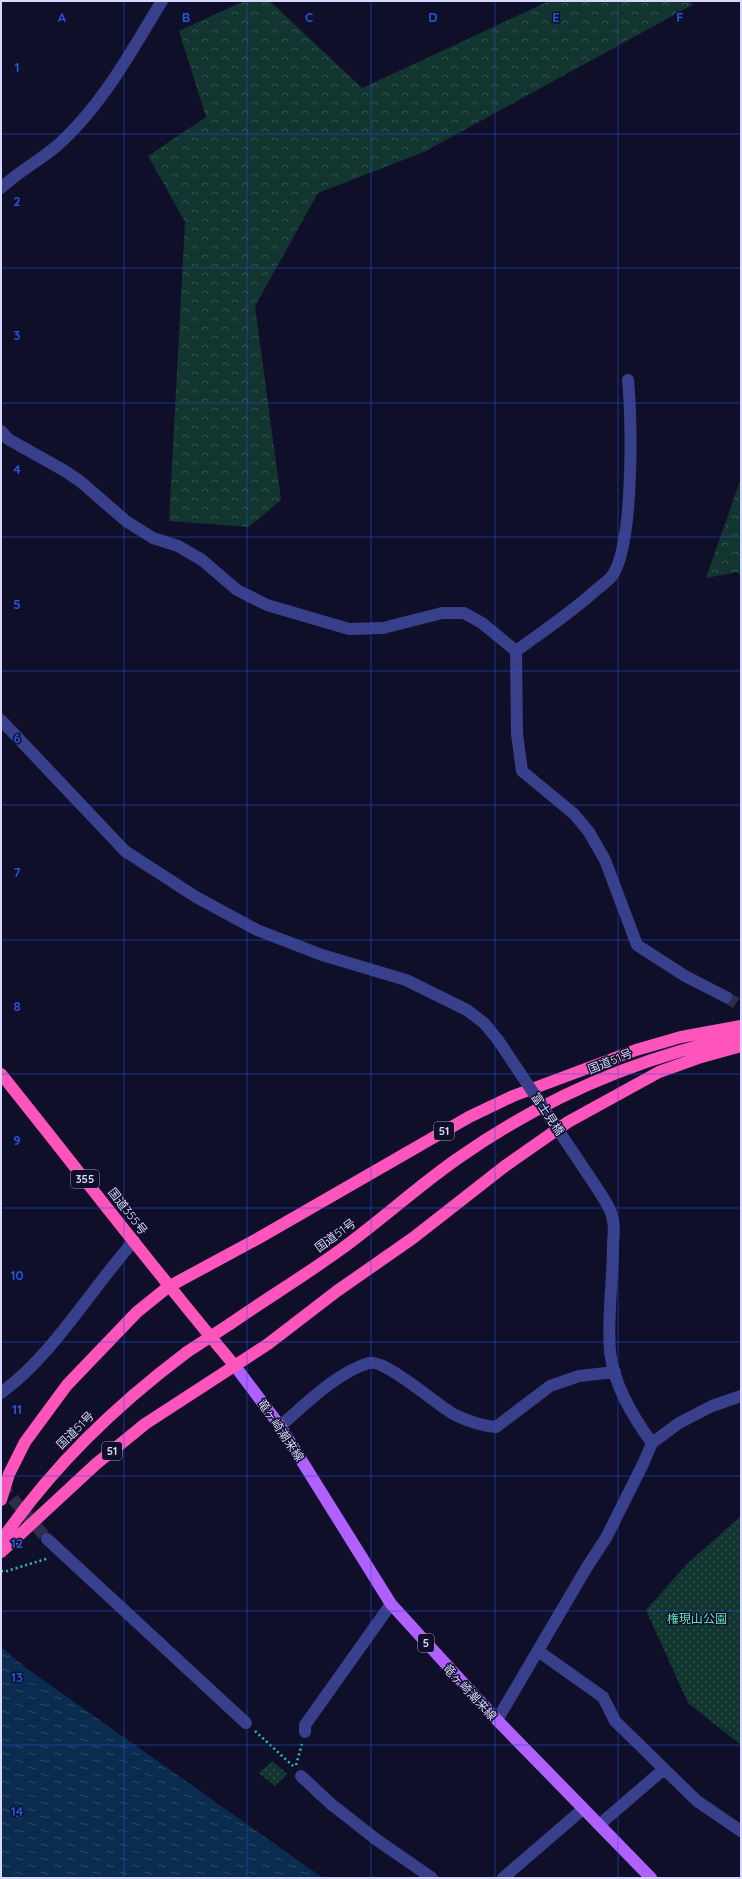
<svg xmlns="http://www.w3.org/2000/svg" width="742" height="1879" font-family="Quicksand,'Noto Sans JP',sans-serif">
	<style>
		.forest { fill: url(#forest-crowns) }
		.park { fill: url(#park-dots) }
		.water { fill: url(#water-ripples) }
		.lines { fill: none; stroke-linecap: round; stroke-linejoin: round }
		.minor-tunnel { stroke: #2e2d4a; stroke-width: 12; stroke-dasharray: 12 6; stroke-linecap: butt }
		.path { stroke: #2ac2a5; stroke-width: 2.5; stroke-dasharray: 2 3; stroke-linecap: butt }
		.minor { stroke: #38408b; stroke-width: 12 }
		.major { stroke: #af60ff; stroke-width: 12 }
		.highway { stroke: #ff54bc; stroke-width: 12 }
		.minor-bridge { stroke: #38408b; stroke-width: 12 }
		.highway-bridge { stroke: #ff54bc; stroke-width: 12 }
		.grid { fill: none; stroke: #2655da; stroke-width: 1; stroke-opacity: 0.55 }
		.labels { text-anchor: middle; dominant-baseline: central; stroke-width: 3; stroke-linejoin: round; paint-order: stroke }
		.shield { fill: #100f2a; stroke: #9d9cbf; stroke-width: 1 }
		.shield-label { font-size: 11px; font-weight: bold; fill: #d9d9ff }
		.street-label { font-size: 12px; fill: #d9d9ff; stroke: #100f2a }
		.park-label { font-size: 12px; fill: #5ee6b2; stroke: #100f2a }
		.grid-label { font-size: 13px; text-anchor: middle; font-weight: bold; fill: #2655da; stroke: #100f2a; stroke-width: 3; stroke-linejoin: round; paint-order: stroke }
	</style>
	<defs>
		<pattern id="forest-crowns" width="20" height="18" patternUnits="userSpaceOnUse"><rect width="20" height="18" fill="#12352f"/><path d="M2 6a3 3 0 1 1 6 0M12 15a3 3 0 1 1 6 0" fill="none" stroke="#34524e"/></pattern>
		<pattern id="park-dots" width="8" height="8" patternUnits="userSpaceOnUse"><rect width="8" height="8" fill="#12352f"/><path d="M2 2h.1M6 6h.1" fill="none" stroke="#34524e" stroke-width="1.8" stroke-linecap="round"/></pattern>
		<pattern id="water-ripples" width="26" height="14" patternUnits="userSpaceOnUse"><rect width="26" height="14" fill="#0a2c4f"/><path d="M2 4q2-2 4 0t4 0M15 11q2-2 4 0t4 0" fill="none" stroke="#2d4a69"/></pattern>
	</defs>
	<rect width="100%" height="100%" fill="#100f2a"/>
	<!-- forest -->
	<path class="forest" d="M244,1H270L362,88L549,1H687L694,4L424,152L318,193L255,306L281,500L249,527L169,521L185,222L148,156L206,117L179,31Z
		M741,478V575L737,572L706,578Z"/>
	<!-- park -->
	<path class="park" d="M741,1516V1745L688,1703L646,1610L688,1563Z
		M272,1761L287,1774L275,1786L259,1773Z"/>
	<!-- water -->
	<path class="water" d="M1,1647L26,1668L323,1878H1Z"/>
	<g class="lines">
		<!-- minor-tunnel -->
		<path class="minor-tunnel" d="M726,997L741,1006
			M1,1485L47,1539"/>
		<!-- path -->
		<path class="path" d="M1,1571H7L49,1558
			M255,1731L293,1766
			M296,1765L302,1744"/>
		<!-- minor -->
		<path class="minor" d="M1,188C19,171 41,160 59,144C104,103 131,51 162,1
			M1,431L8,439L65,471L81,482L126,521L153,538L178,546L202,560L237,590L267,605L349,629L383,628L442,613H464L482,623L516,651L517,734L522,771L574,814L589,832L605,860L637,945L685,976L726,997
			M516,651C543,631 571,613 596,590C601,586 608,581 612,576C634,546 632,419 628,380
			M1,720L125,851L196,897L257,930L322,955L406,980L467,1010L484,1023L498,1040
			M597,1188C603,1198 612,1209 613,1221C615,1229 613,1238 613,1245C613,1281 607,1317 610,1352C614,1386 633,1417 652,1443
			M1,1393C55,1353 90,1290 134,1241
			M280,1426C305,1405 337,1372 369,1363C386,1359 438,1406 455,1415C468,1421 481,1426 496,1427L550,1386L579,1376L615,1372
			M47,1539L246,1723
			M538,1651L603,1697L615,1721L697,1801L741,1831
			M497,1720L587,1567L606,1538L643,1464L652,1443L679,1423L712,1406L741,1396
			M305,1732V1725L391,1604
			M301,1776L331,1804L377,1840L432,1878
			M599,1825L664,1769
			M503,1878L583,1809"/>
		<!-- major -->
		<path class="major" d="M235,1366L280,1426L391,1604L497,1720L651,1878"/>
		<!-- highway -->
		<path class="highway" d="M1,1074C79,1171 154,1270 235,1366
			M230,1324C266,1299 304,1276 340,1250C380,1221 417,1187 457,1159C542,1099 639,1057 741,1036
			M1,1500L9,1474L25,1442L67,1385L137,1312L168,1287L257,1239L469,1117L513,1096L636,1050L681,1037L741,1026
			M1,1541C53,1466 114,1407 187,1352
			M1,1552L96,1464L145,1424L268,1344L337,1291L413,1238L505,1166L568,1122L659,1072L698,1058L741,1046"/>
		<!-- minor-bridge -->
		<path class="minor-bridge" d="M498,1040L597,1188"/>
		<!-- highway-bridge -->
		<path class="highway-bridge" d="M187,1352L230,1324"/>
	</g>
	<!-- grid -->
	<path class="grid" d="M124,1V1878M247,1V1878M371,1V1878M495,1V1878M618,1V1878M1,134H741M1,268H741M1,403H741M1,537H741M1,671H741M1,805H741M1,940H741M1,1074H741M1,1208H741M1,1342H741M1,1476H741M1,1611H741M1,1745H741"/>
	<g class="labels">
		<!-- shield labels -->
		<g class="shield">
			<rect x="434" y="1122" width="20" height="18" rx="3"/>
			<rect x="71" y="1170" width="28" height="18" rx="3"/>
			<rect x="102" y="1442" width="20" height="18" rx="3"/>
			<rect x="418" y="1634" width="16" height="18" rx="3"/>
		</g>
		<g class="shield-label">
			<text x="444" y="1131">51</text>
			<text x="85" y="1179">355</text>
			<text x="112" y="1451">51</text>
			<text x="426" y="1643">5</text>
		</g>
		<!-- street labels -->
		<g class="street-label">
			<text transform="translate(610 1061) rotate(-22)">国道51号</text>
			<text transform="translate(548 1114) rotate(56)">富士見橋</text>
			<text transform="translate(128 1211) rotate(52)">国道355号</text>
			<text transform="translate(335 1235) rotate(-36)">国道51号</text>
			<text transform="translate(75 1430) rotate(-45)">国道51号</text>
			<text transform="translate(281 1430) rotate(56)">竜ヶ崎潮来線</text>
			<text transform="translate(470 1692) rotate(47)">竜ヶ崎潮来線</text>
		</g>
		<!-- park labels -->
		<g class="park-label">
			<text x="697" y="1618">権現山公園</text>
		</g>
	</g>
	<g class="grid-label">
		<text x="62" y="22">A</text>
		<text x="186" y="22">B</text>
		<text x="309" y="22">C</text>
		<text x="433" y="22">D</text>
		<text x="556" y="22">E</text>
		<text x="680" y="22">F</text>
		<text x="17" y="72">1</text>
		<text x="17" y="206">2</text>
		<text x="17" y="340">3</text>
		<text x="17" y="474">4</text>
		<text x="17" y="609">5</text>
		<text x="17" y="743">6</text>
		<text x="17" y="877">7</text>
		<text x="17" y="1011">8</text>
		<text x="17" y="1145">9</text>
		<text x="17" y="1280">10</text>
		<text x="17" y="1414">11</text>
		<text x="17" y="1548">12</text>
		<text x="17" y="1682">13</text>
		<text x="17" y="1816">14</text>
	</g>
	<!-- border -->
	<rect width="742" height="1879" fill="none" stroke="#d9d9ff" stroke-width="4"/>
</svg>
